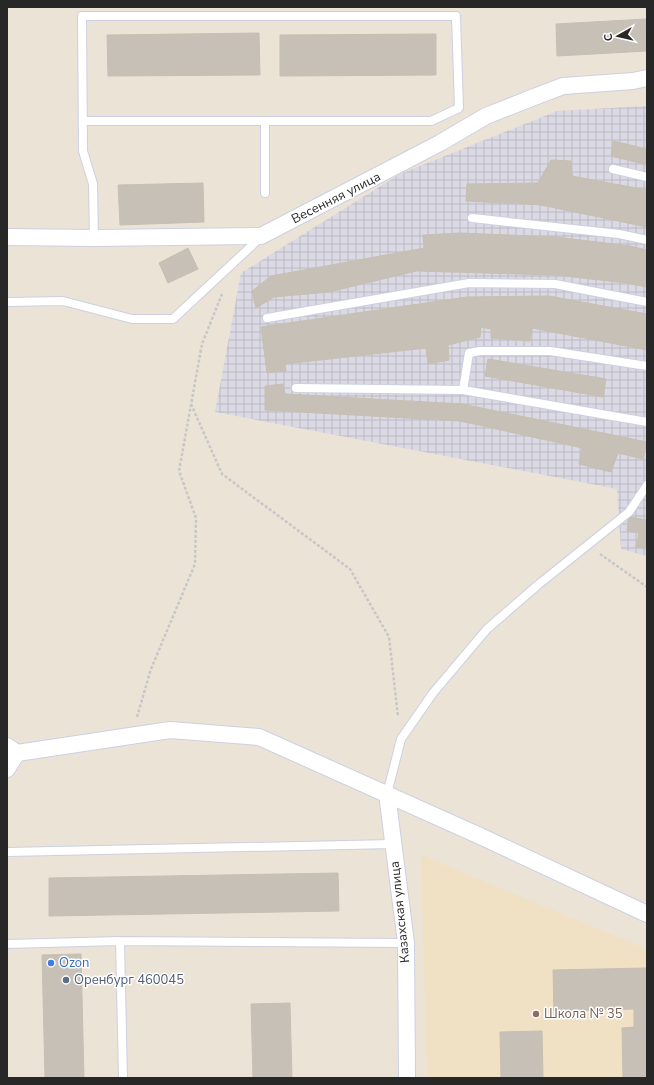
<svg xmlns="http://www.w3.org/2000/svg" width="654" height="1085" font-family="'Nunito Sans',sans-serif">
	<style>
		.industrial { fill: url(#industrial-grid) }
		.education { fill: #f0e1c4 }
		.building { fill: #c6c0b7; stroke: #c7bfb1 }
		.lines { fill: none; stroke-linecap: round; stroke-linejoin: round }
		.lane-casing { stroke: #ccd0e2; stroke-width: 10 }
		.street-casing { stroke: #ccd0e2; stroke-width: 18 }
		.path { stroke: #c7c7c7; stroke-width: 2.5; stroke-dasharray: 3 2; stroke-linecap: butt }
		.lane { stroke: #fff; stroke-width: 8 }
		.street { stroke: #fff; stroke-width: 16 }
		.shop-dot { fill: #3f7fe0; stroke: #fff; stroke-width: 1.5 }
		.service-dot { fill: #5c6f8a; stroke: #fff; stroke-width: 1.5 }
		.education-dot { fill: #8d6e63; stroke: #fff; stroke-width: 1.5 }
		.labels { text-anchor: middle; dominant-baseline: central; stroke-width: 3; stroke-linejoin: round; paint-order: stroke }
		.street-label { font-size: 13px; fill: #272727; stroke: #fff }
		.shop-label { font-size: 13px; fill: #366cbe; stroke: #fff; text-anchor: start }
		.service-label { font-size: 13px; fill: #4e5e75; stroke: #fff; text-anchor: start }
		.education-label { font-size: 13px; fill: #785e54; stroke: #fff; text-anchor: start }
	</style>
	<defs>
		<pattern id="industrial-grid" width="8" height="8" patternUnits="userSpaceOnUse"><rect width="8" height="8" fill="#dbd9e3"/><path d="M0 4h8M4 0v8" fill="none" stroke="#bcbac3"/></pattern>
	</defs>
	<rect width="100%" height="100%" fill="#ece3d7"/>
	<!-- industrial -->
	<path class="industrial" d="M647,106V556L621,549L617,489L215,412L241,273L400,174L557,111Z"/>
	<!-- education -->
	<path class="education" d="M421,855L647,949V1078H427Z"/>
	<!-- building -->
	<path class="building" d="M646,19L647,51L557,56L556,24Z
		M259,33L260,75L108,76L107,35Z
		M436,34V75L280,76V35Z
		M613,141L647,149V165L611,156Z
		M551,160L571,161L572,176L647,190V227L541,205L466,201L467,184L538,183Z
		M203,183L204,222L120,225L118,185Z
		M460,233L556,237L630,246L647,250V287L626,283L556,275L416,271L329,292L274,297L256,308L252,291L271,276L424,248L423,235Z
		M188,248L198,269L168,283L159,263Z
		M549,296L647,314V350L532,328L530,341L491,338V329L481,327L480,337L448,345L449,360L428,364L426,348L285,364L286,371L267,373L261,327L467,297Z
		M488,359L606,379L603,397L485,376Z
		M283,384L285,394L462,404L647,442L643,459L618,453L611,472L579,464L582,448L460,421L265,410V386Z
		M629,517L647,520V549L636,547L639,533L627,531Z
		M338,873L339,911L49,916V878Z
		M81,954L84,1078H45L42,955Z
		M647,968V1078H623L622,1028L634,1027V1009L554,1011L553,970Z
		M290,1003L292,1078H253L251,1004Z
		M542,1031L543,1078H501L500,1032Z"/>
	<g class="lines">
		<defs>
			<path id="lane" d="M83,121H431L459,108L456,16H82L83,151L93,184L94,238
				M265,121V193
				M613,169L647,177
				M472,218L619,234L647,240
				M7,302L63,301L132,319H173L261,237
				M267,318L469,283L555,284L647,302
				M296,388L463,390L647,422
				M463,390L469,353L480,351H550L647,366
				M387,794L401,739L433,693L487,629L539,584L629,512L647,485
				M7,852L393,844
				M120,941L123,1078
				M7,944L120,941L406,943"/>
			<path id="street" d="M7,237L94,238L261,236L440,143L486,116L529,99L563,86L633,81L647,78
				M7,746L17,753L170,730L259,737L480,836L647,914
				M7,769L17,753
				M387,794L406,943L407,1078"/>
		</defs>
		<!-- lane casing -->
		<use href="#lane" class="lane-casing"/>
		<!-- street casing -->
		<use href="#street" class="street-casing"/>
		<!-- path -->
		<path class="path" d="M191,404L222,474L350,569L389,637L398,717
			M600,554L647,587
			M137,717L151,669L195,564L196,518L179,471L202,344L222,294"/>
		<!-- lane -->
		<use href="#lane" class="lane"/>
		<!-- street -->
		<use href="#street" class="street"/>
	</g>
	<!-- markers -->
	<circle class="shop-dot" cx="51" cy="963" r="4"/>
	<circle class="service-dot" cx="66" cy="980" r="4"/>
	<circle class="education-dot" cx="536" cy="1014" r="4"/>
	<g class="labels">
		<!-- street labels -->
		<g class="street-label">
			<text transform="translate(336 198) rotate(-27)">Весенняя улица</text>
			<text transform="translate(400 912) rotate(-96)">Казахская улица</text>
		</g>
		<!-- shop labels -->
		<g class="shop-label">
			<text x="59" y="963">Ozon</text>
		</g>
		<!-- service labels -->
		<g class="service-label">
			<text x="74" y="980">Оренбург 460045</text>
		</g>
		<!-- education labels -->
		<g class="education-label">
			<text x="544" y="1014">Школа № 35</text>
		</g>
	</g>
	<!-- border -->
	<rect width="654" height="1085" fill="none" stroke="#272727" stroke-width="16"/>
	<!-- north arrow -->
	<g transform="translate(618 36) rotate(262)" stroke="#ffffff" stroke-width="3" paint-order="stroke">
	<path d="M0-3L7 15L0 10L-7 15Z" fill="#272727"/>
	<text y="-6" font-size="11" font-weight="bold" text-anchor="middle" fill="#272727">С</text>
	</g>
</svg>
